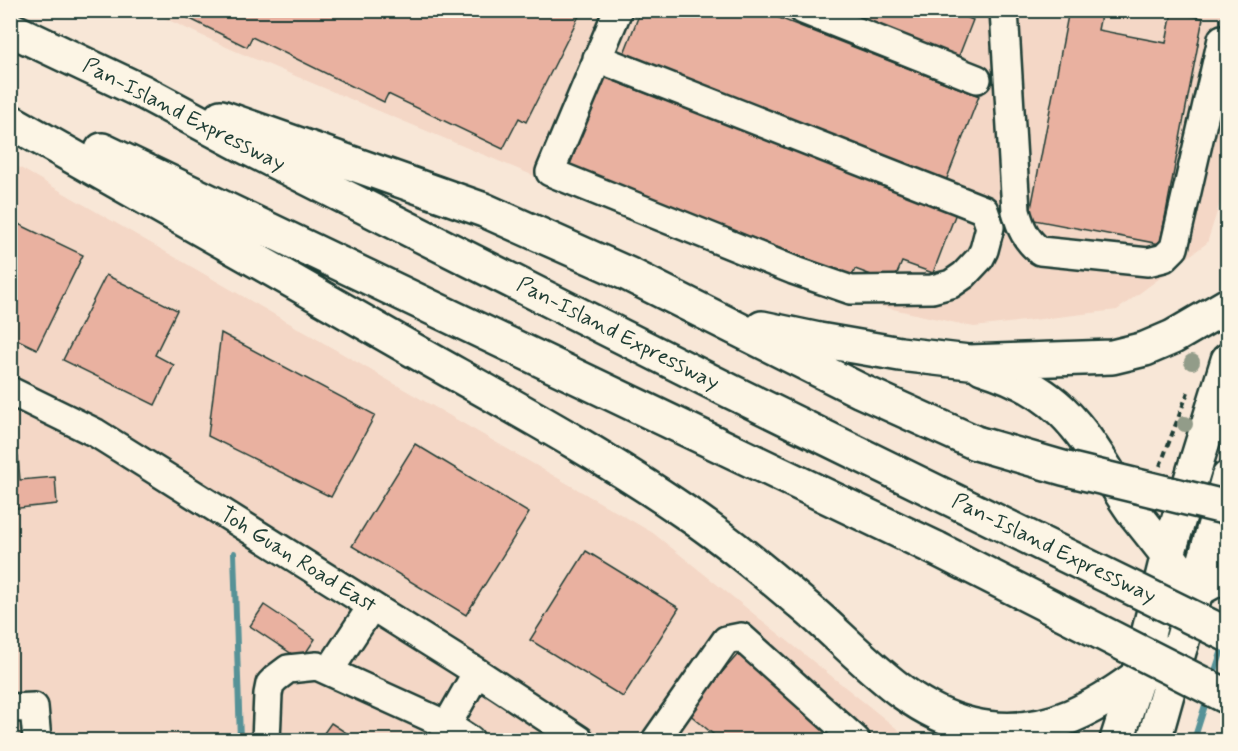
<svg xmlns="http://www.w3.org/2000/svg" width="1238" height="751" font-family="Mynerve,sans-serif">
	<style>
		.built { fill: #f4d7c6 }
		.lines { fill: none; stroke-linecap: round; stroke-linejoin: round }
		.stream { stroke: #569297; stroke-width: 6 }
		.building { fill: #e9b1a0; stroke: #1f3d34; stroke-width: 1.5 }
		.minor-casing { stroke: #1f3d34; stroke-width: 32 }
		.major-casing { stroke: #1f3d34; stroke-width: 38 }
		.highway-casing { stroke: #1f3d34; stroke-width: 38 }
		.path { stroke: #1f3d34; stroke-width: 4; stroke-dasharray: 6 4.5; stroke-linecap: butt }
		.minor { stroke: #fcf5e5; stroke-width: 27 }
		.major { stroke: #fcf5e5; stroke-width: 33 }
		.highway { stroke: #fcf5e5; stroke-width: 33 }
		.highway-bridge-casing { stroke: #1f3d34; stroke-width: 38; stroke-linecap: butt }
		.highway-bridge { stroke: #fcf5e5; stroke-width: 33 }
		.tree { fill: #929c89 }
		.labels { text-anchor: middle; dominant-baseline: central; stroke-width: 5; stroke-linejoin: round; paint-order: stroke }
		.street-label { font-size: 22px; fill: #1f3d34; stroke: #fcf5e5 }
	</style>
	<rect width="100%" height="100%" fill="#f8e7d7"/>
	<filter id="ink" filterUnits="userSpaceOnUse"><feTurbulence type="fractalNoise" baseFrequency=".0167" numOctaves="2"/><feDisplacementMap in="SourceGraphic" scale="12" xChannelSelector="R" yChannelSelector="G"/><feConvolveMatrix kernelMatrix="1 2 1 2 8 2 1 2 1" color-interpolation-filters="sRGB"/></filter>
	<g filter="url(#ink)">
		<!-- built -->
		<path class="built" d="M149,11H1227V181L1207,243L1117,310L974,327L807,290L233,50Z
			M10,162L653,533L911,740H11Z"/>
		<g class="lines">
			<!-- stream -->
			<path class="stream" d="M234,553L240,740
				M1213,677L1224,644
				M1194,740L1207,699"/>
		</g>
		<!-- building -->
		<path class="building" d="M172,10H369L380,16L383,10H582L526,122L519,118L503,149L388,94L384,102L252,37L247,47Z
			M641,10H759L979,96L944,186L621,61Z
			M813,10H949L973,20L955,66Z
			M1069,10H1102L1098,30L1166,43L1172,12L1203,18L1160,244L1029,219Z
			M604,77L956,213L933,273L902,262L893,283L855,269L852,276L569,167Z
			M10,220L83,255L37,349L10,336Z
			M106,275L177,310L155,355L174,365L155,405L63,360Z
			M221,333L375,415L331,497L208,436Z
			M415,444L529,513L466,615L352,546Z
			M18,456L20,480L55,477L57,504L10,509V457Z
			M586,551L679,608L623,697L530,640Z
			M264,605L315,639L301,660L250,626Z
			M739,653L838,740H720L687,712Z
			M331,723L357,740L361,733L373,740H319Z"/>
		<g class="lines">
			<defs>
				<path id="minor" d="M803,10L977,79
					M1004,10L1016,211C1021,229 1026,240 1040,251L1148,262L1164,258L1174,248L1222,39
					M597,58L984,210L990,227L984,250L980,258L964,275L951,284L932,289L851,290L793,270L550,172L618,10
					M10,391L96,433L477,672L580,740
					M329,671L372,606
					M10,708L34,707L37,740
					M447,725L477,672
					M266,740L268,694L270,684L276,678L288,669L317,666L447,725L470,740
					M656,740L726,640L741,637L856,740"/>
				<path id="major" d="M1186,599L1195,591L1228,573
					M1117,740L1138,675L1168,554L1228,360
					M1154,740L1228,478"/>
				<path id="highway" d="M10,29L145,93L244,146L730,391L961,504
					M221,117L484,210L630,275L861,391L976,443
					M10,121C145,197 279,273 413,350C505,402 598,452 685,512C731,543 773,579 815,615C862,656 908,711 971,725C1058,746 1116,691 1181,645
					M102,150L937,549
					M762,328L819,340L900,354L969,362L1112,357L1145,349L1173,337L1228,305
					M982,367C1011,376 1039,389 1062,411C1092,440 1111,481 1136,515C1156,540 1176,565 1195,591"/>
			</defs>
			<!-- minor casing -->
			<use href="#minor" class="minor-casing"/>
			<!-- major casing -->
			<use href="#major" class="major-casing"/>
			<!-- highway casing -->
			<use href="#highway" class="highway-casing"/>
			<!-- path -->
			<path class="path" d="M1160,466L1188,392
				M601,734L611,740"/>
			<!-- minor -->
			<use href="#minor" class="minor"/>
			<!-- major -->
			<use href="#major" class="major"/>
			<!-- highway -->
			<use href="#highway" class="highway"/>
			<defs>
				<path id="highway-bridge" d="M976,443L1063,468L1228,508
					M961,504L1228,635
					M937,549L1228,697"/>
			</defs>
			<!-- highway-bridge casing -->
			<use href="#highway-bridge" class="highway-bridge-casing"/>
			<!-- highway-bridge -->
			<use href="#highway-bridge" class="highway-bridge"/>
		</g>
		<!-- trees -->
		<g class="tree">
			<circle cx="1192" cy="362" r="8"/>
			<circle cx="1185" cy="424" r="8"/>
		</g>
	</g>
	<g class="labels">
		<!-- street labels -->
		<g class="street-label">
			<text transform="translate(184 115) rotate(27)">Pan-Island Expressway</text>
			<text transform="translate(618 334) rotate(27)">Pan-Island Expressway</text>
			<text transform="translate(1054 549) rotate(26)">Pan-Island Expressway</text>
			<text transform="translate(298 560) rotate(32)">Toh Guan Road East</text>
		</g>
	</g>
	<!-- margin -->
	<rect width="1238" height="751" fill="none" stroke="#fcf5e5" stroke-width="36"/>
	<rect x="18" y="18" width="1202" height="715" fill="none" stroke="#1f3d34" stroke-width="2" filter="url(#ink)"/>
</svg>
